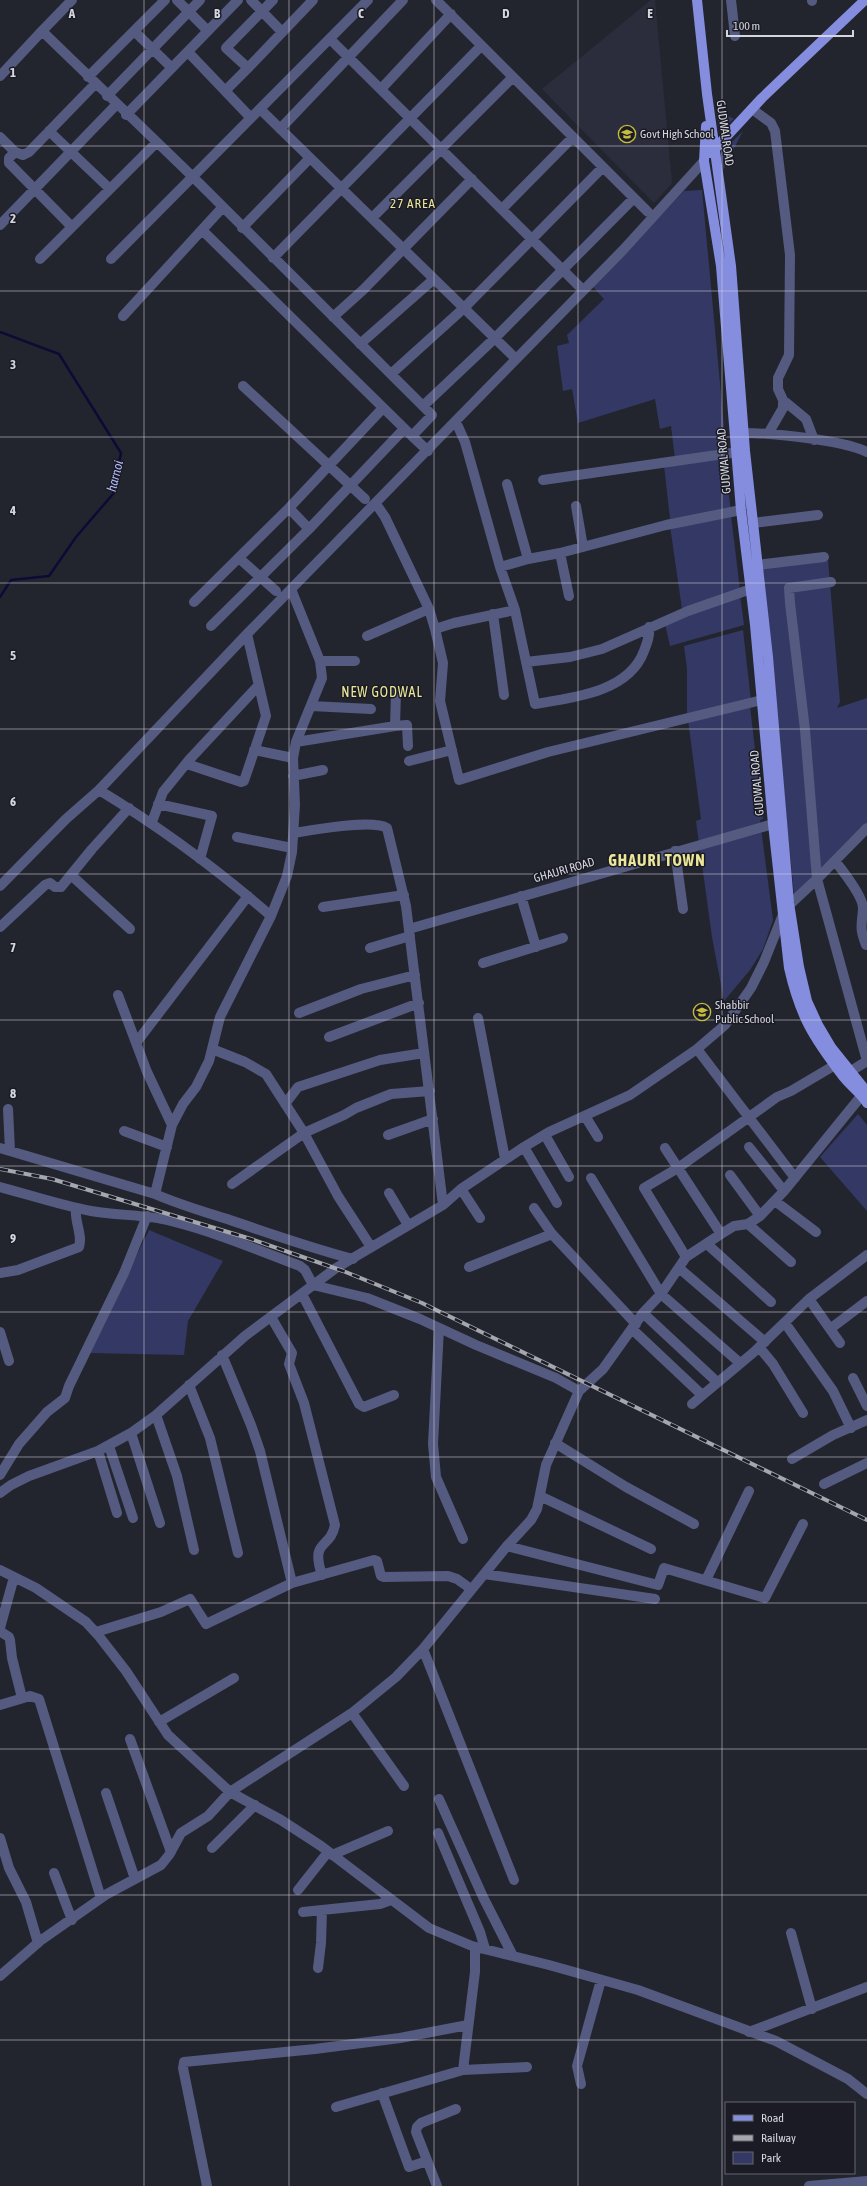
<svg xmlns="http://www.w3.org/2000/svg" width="867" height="2186" font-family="'Asap Condensed',sans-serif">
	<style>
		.built { fill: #2b2d3c }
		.green { fill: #343865 }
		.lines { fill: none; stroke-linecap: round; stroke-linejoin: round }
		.stream { stroke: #0d0b36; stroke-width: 2.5 }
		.minor { stroke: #555a81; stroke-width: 10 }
		.major { stroke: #848dde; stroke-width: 10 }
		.rail-casing { stroke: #a5a7ae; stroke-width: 4 }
		.rail { stroke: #1a1b25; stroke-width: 2.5; stroke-dasharray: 8; stroke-linecap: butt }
		.grid { fill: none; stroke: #d5d6dd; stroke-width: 1; stroke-opacity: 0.55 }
		.labels { text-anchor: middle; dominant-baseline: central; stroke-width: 3; stroke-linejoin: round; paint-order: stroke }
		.street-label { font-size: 12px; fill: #d5d6dd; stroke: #1a1b25 }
		.poi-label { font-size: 12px; fill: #d5d6dd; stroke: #1a1b25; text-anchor: start }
		.neighbourhood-label { font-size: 13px; letter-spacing: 1px; fill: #ece798; stroke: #1a1b25 }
		.water-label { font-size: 13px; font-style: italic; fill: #b3bcfb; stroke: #1a1b25 }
		.quarter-label { font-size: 14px; letter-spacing: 1px; fill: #ece798; stroke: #1a1b25 }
		.district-label { font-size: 16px; font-weight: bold; letter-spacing: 1px; fill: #ece798; stroke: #1a1b25 }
		.grid-label { font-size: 13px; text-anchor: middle; font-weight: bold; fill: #d5d6dd; stroke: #1a1b25; stroke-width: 3; stroke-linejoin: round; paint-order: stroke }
	</style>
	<rect width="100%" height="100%" fill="#23252e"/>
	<!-- built -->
	<path class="built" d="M651,0H655L672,183L654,203L542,89Z"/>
	<!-- green -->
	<path class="green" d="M717,110L734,119L719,131Z
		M743,131L723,170L720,154Z
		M702,190L726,448L675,459L671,426L660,429L655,399L578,423L572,389L563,391L557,346L569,343L567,335L604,299L593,287L684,191Z
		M724,459L731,511L670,519L664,465Z
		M731,515L740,590L682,609L670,526Z
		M828,560L840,702L837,708L867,698V828L794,894L762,568L766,566Z
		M740,595L744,625L670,646L665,624Z
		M743,630L751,701L687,717V669L684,646Z
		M750,706L763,819L760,820L773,920L763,949L750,970L724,1001L712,937L696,821L701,819L688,720Z
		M858,1114L867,1125V1211L820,1157Z
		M149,1230L223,1261L188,1321L184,1355L89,1353Z"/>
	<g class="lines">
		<!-- stream -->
		<path class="stream" d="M0,332L59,354L121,453L113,494L76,537L49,576L11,580L0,597"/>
		<!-- minor -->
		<path class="minor" d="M177,0L208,31
			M251,0L282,32
			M436,0L648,212
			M731,0L735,36
			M812,0V1
			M42,31L72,0
			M134,31L172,68
			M330,39L581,288
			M188,52L251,118
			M248,68L313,0
			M0,76L42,31L193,177L432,415L412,436L202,230
			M88,77L165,0
			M381,89L451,14
			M225,91L248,68L226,48L273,0
			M107,96L200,0
			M260,109L512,355
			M752,109L771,123L775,131L790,255L789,355L778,378V389L783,400L806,419L814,440
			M126,115L238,0
			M280,129L403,0
			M49,131L110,189
			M0,137L15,152L23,155L29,152L95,84
			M15,152L9,158V163L72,227
			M502,209L573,137
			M372,218L512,78
			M0,225L116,105
			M242,228L310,158
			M273,258L481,46
			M40,259L156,143
			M111,259L368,0
			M123,316L222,208
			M333,317L363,290L472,179
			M360,344L434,279
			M391,374L464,308L603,167
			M243,386L365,499
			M423,406L495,338L634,198
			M456,422L465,442L500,567L515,610L535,704C573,698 629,692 644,651C647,643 650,636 649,627
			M743,433C772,433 843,440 867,452
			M768,434L783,408V400
			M412,436L428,451
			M543,480L745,451
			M507,484L528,559
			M376,504L385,517L429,609L435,629L443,663L440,701L459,780L548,752L762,700
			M576,506L583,547
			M289,508L309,529
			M753,523L818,515
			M240,559L276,591
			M757,565L824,557
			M500,567L528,559L560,553
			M831,582L789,588L790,603L805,730L817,879L867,1061
			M569,596L560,553L666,525L741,510
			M194,602L289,508L383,408
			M493,614L504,695
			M211,626L309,529L404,429
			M435,629L454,623L515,610
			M367,636L429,609
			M320,661H355
			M526,662L570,657L602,649L688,611L751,589
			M311,706L371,709
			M395,726L407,725L408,746
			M296,742L395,726L396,692
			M254,750L293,758
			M409,761L452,750
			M187,764L241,782L244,781L266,716L247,634
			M293,776L323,770
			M99,790C160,827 217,869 271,916L220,1017L209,1061L196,1087L183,1104L172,1125L155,1194
			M158,804L212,816L200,859
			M152,822L163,792L189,760L258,686
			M294,833C313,830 372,819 387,828L406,906L443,1205
			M237,837L292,848
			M675,851L683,909
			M835,861C842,870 863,896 863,908C862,926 859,927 866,945
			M71,875L130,929
			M0,886L66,819L99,790L247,634L623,250L704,161
			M521,896L536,947
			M323,907L404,895
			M783,907H787L817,879L867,828
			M271,916L287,876L292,852L295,805L293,758L296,742L322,678L320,661L291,589
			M0,927L45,885L50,883L55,887H61L92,849L129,808
			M409,929L773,824
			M370,948L410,936
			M483,963L563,938
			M118,995L147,1072L172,1125
			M299,1013L361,989L415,975
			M478,1018L505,1159
			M329,1037L419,1003
			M136,1043L248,896
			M212,1049L245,1062L266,1074L304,1133L338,1196L371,1247
			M697,1049L795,1178
			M843,1076L867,1061
			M285,1104L298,1087L380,1060L424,1053
			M8,1109L10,1151
			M585,1116L598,1137
			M124,1131L167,1147
			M388,1135L433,1119
			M545,1135L569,1177
			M524,1147L557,1203
			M749,1147L784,1191
			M0,1148L155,1194C180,1205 205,1212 230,1220C271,1234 311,1248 353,1259
			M665,1148L721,1234
			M730,1175L760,1216
			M591,1178L661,1294L740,1363
			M232,1184L304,1133L344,1115L356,1108L391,1094L430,1091
			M0,1187C30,1195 60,1205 91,1211C118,1216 145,1214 171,1221C215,1232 258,1250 300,1266L305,1270L313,1285L367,1298L420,1319L476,1345L556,1378L579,1391
			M461,1189L480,1218
			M389,1193L408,1225
			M775,1201L816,1232
			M534,1208L552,1234L636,1324
			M748,1224L791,1262
			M707,1244L771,1302
			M686,1257L644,1188L678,1168L777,1097L791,1091L835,1065
			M469,1267L552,1234
			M679,1268L765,1342
			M0,1273L18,1270L79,1247C83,1235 74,1221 76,1208
			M302,1294L359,1404L364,1407L394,1395
			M809,1299L840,1343
			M643,1313L717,1382
			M271,1317L292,1353L289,1364L304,1403L335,1525C330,1550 310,1539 322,1575
			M785,1323L833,1391L851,1428
			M439,1328L433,1444L436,1477L463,1539
			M632,1329L702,1395
			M830,1329L867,1301
			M0,1332L9,1361
			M759,1347L773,1364L803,1413
			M222,1355L251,1425L260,1451L292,1583
			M853,1378L867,1406
			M189,1385L210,1438L238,1553
			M692,1404L754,1352L809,1299L867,1255
			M156,1415L177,1476L194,1550
			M131,1433L160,1523
			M555,1443L626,1487L694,1524
			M109,1446L133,1518
			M98,1451L117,1513
			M792,1459L833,1435L867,1420
			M0,1475L19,1444L47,1412L65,1398L69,1386L124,1273L147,1216
			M824,1484L867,1463
			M0,1493L11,1485L29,1476L98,1451L131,1433L156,1415L245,1336L336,1268L443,1205L461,1189L524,1147L549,1132L630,1095L697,1049L725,1025L751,988L764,962L784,912
			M540,1496L651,1549
			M507,1546L658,1585L664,1568L765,1598L803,1524
			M0,1570L36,1588L86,1622L98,1635L126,1671L168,1735L230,1792L281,1820L321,1846L429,1928L472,1946L549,1965L638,1990L776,2041L848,2079L867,2094
			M484,1574L655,1599
			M14,1577L0,1628L1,1632L9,1637L10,1640L12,1658L22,1698
			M706,1580L749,1491
			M96,1632L161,1612L190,1599L206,1624L292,1583L374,1560L377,1561L381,1576L384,1577L448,1576L457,1579L471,1589
			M423,1649L514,1880
			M0,1705L30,1696L39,1699L101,1898
			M352,1713L404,1786
			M159,1722L234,1678
			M130,1739L171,1852
			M106,1793L135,1879
			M439,1799L483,1897L513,1956
			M438,1833L480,1932L485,1949
			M0,1838L9,1868L26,1902L38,1943
			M212,1848L255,1805
			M332,1855L388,1831
			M54,1873L72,1920
			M298,1890L328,1852
			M303,1912L380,1904L391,1900
			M791,1933L812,2009
			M318,1968L321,1943L322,1910
			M0,1976L40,1941L107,1894L161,1865L169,1855L181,1833L208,1816L230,1792L352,1713L396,1677L423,1649L507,1546L531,1520L537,1509L546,1465L579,1391L603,1369L643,1313L661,1294L686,1257L721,1234L734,1226L748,1224L760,1216L784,1191L862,1095
			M749,2032L867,1987
			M463,2070L475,1972V1947
			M581,2084L577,2066L601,1980
			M382,2093L409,2167L427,2161
			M336,2107L463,2070L527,2067
			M207,2186L183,2068L184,2062L315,2049L400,2038L468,2025
			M437,2186L416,2132L417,2127L421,2123L456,2109
			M809,2186L867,2181"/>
		<!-- major -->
		<path class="major" d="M697,0L707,94L731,266L745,451L768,657L789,903L799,967L807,1001L818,1025L831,1047L867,1092
			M706,126L704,161L721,266L741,510L755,625L773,824L789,968C800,1016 813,1037 842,1075C849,1085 860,1092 867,1103
			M711,153L762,98L865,0"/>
		<defs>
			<path id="rail" d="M0,1169L52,1179L251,1239L343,1271L422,1303L867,1520"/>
		</defs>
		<!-- rail casing -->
		<use href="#rail" class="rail-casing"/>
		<!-- rail -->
		<use href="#rail" class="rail"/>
	</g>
	<!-- grid -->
	<path class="grid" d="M144,0V2186M289,0V2186M434,0V2186M578,0V2186M722,0V2186M0,146H867M0,291H867M0,437H867M0,583H867M0,729H867M0,874H867M0,1020H867M0,1166H867M0,1312H867M0,1457H867M0,1603H867M0,1749H867M0,1895H867M0,2040H867"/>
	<!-- icons -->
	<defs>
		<symbol id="school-ring" viewBox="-11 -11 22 22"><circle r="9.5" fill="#1a1b25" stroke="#c5bc3d" stroke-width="1.5"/><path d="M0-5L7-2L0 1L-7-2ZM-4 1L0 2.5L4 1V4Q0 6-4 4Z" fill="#c5bc3d"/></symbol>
	</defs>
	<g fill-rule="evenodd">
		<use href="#school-ring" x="617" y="124" width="20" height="20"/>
		<use href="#school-ring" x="692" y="1002" width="20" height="20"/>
	</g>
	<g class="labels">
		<!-- street labels -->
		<g class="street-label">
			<text transform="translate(725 133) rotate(82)">GUDWAL ROAD</text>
			<text transform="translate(724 461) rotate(-95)">GUDWAL ROAD</text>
			<text transform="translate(757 783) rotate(-95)">GUDWAL ROAD</text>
			<text transform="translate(564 870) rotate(-16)">GHAURI ROAD</text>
		</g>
		<!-- poi labels -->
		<g class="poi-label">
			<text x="640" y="134">Govt High School</text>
			<text x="715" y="1005">Shabbir<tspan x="715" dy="14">Public School</tspan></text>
		</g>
		<!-- neighbourhood labels -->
		<g class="neighbourhood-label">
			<text x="413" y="203">27 AREA</text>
		</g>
		<!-- water labels -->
		<g class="water-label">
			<text transform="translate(115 476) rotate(-76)">harnoi</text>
		</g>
		<!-- quarter labels -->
		<g class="quarter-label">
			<text x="382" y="692">NEW GODWAL</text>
		</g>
		<!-- district labels -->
		<g class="district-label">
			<text x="657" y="860">GHAURI TOWN</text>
		</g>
	</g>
	<g class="grid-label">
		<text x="72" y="18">A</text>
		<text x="217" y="18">B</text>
		<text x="361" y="18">C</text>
		<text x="506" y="18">D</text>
		<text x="650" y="18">E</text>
		<text x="13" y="77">1</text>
		<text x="13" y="223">2</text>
		<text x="13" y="369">3</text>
		<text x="13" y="515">4</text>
		<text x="13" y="660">5</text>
		<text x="13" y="806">6</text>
		<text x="13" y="952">7</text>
		<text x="13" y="1098">8</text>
		<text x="13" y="1243">9</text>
	</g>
	<!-- legend -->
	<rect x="725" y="2102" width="130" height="72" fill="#1a1b25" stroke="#65666f"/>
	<rect x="733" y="2115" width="20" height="6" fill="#848dde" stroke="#65666f"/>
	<text x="761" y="2122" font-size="12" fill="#d5d6dd">Road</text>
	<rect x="733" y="2135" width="20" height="6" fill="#a5a7ae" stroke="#65666f"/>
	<text x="761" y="2142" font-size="12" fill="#d5d6dd">Railway</text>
	<rect x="733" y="2152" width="20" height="12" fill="#343865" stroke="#65666f"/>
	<text x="761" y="2162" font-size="12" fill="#d5d6dd">Park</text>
	<!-- scale -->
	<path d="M727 30v6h126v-6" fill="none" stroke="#d5d6dd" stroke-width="2"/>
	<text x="733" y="30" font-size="12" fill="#d5d6dd" stroke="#1a1b25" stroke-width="3" paint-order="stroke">100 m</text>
</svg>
